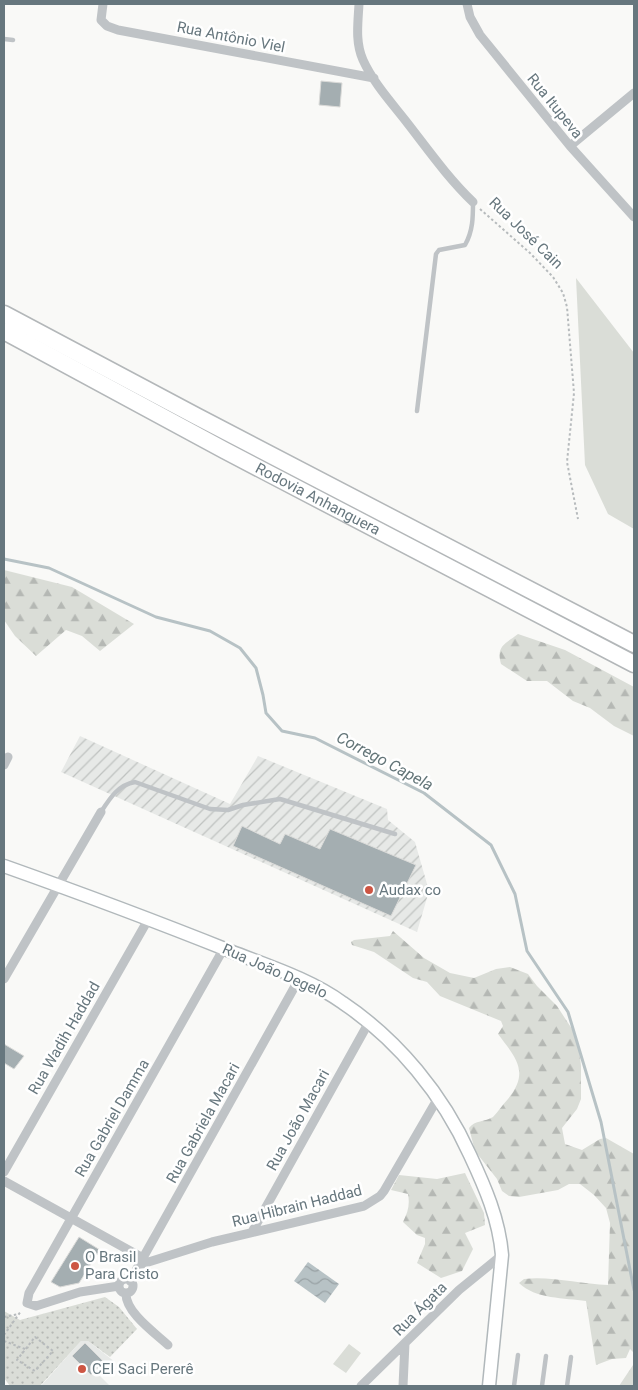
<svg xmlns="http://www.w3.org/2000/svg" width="638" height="1390" font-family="Roboto,sans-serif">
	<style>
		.built { fill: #e7e9e7 }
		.industrial { fill: url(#industrial-furrows) }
		.grass { fill: #daddd7 }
		.forest { fill: url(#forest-firs) }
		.park { fill: url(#park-dots) }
		.water { fill: url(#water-waves) }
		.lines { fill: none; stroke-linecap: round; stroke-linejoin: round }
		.stream { stroke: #b7c2c5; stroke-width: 3 }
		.building { fill: #a4aeb1; stroke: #dbdbd9 }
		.secondary-casing { stroke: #b1b8bb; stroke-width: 15 }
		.highway-casing { stroke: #b3b7b9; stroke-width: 19 }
		.path { stroke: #b7bbbd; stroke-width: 2; stroke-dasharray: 2.5 2.5; stroke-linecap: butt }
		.lane { stroke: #bfc3c6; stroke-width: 4.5 }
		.street { stroke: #bfc3c6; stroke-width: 9 }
		.secondary { stroke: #fff; stroke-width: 12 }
		.highway { stroke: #fff; stroke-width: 16 }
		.poi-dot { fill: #cd5543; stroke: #fff; stroke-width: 2 }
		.labels { text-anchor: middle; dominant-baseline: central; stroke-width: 5; stroke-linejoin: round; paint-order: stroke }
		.street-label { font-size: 15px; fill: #67777e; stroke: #fff }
		.poi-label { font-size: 15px; fill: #67777e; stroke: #fff; text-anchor: start }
		.water-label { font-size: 16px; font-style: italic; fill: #637578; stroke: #fff }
	</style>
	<defs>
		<pattern id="industrial-furrows" width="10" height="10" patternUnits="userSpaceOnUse" patternTransform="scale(1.25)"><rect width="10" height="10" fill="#e7e9e7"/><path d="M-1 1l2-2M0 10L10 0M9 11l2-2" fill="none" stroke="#bfc2c0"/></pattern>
		<pattern id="forest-firs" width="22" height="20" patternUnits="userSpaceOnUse" patternTransform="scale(1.25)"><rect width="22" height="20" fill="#daddd7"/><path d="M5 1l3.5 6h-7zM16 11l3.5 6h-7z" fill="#b5b8b4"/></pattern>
		<pattern id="park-dots" width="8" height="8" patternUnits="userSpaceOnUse" patternTransform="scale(1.25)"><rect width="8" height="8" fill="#daddd7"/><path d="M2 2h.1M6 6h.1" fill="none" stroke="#b5b8b4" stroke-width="1.8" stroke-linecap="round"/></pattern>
		<pattern id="water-waves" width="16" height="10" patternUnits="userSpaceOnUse" patternTransform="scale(1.25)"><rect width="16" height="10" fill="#b7c2c5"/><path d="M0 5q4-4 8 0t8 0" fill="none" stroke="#99a2a5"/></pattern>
	</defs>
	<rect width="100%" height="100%" fill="#f9f9f7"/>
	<!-- built -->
	<path class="built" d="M81,1341H88L115,1362L100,1376L110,1386H41Z"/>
	<!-- industrial -->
	<path class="industrial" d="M80,736L230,804L258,756L387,809L388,820L415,842L429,891L417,932L61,772Z"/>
	<!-- grass -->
	<path class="grass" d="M576,278L634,353V529L608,514L585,465Z
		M349,1344L361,1353L346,1373L333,1364Z"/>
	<!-- forest -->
	<path class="forest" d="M4,570L72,587L134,624L100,651L82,636L66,630L36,656L15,636L4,620Z
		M518,634L565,650L634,687V736L614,726L590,708L573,701L547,681H527L501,664C496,646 505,644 518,634Z
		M393,931L424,958L450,973L474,978L496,969L510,967L528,974L537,986L557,1006L572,1029L579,1047L581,1066V1099L577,1109L562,1128L565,1144L582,1150L600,1139L606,1138L634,1154V1386H619L633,1365V1352L630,1349L626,1358L612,1359L596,1365L586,1301C565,1298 535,1299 519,1283L524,1279C551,1276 580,1284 608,1285L610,1223L606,1208L594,1195L580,1184H569L558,1190L519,1197L509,1196L502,1191L497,1179L475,1151L469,1128C475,1120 485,1122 493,1117C498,1112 503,1104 508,1099C530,1072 516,1058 498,1034L503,1026L501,1021L440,996L427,982L413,978L374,952L352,945L351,942L354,940L390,936Z
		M465,1173L484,1213L485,1225L465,1233L473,1249L462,1271L441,1278L417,1263L425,1244V1238L417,1235L403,1222C408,1212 410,1205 408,1194L391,1190L399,1175L437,1179Z"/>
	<!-- park -->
	<path class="park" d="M105,1297L119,1307L137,1329L110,1357L88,1341H81L40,1386H10L4,1378V1311L20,1320Z"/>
	<!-- water -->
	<path class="water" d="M308,1262L339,1284L325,1303L294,1281Z"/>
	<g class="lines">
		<!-- stream -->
		<path class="stream" d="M4,559L49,568L156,617L210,631L240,648L256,668L263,695L266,713L282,731L315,738L424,793L491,845L515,894L527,951L568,1012L601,1122L634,1290"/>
	</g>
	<!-- building -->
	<path class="building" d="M321,81L342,83L340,107L319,105Z
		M242,826L280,844L285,834L320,849L330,829L416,865L391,916L233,846Z
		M4,1044L24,1056L14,1069L4,1063Z
		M79,1237L100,1250L79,1283L60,1287L51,1282Z
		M85,1343L104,1362L91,1375L72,1356Z"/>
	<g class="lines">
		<defs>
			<path id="secondary" d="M4,866C80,893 155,921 230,951C268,966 310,979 343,1003C398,1040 443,1095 470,1155C485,1187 499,1219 502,1255L489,1386"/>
			<g id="highway">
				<path d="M4,314L196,416L634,644"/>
				<path id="s1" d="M4,331L224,450L634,664"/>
			</g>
		</defs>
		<!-- secondary casing -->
		<use href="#secondary" class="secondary-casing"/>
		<!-- highway casing -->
		<use href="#highway" class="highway-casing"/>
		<!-- path -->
		<path class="path" d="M480,209L530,253L553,277L563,293L567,307L574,393L567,462L578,519
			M4,1317L19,1314
			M4,1335L21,1311
			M35,1337L53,1351L35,1371L17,1360Z
			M4,1341L25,1349"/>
		<!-- lane -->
		<path class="lane" d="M4,39L13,40
			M417,411L436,254L439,250L465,245C473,231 473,217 473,202
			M101,812C110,798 118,785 135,782L210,809L228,810L243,805L280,799L395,834
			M514,1386L518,1355
			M542,1386L546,1356
			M567,1386L571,1357"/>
		<!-- street -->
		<path class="street" d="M103,4L101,20L107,26L118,30L374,78
			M359,4C358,23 355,42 363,60C373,82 390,101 405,120C427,148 447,177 473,202
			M467,4L470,17L480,35L570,146L634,217
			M570,146L634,93
			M4,765L8,757
			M4,979L101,812
			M4,1172L149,918
			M4,1181L143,1258
			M252,1232L369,1022
			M139,1265L212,1242L364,1206L380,1196L384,1191L438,1098
			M119 1286a7 7 0 1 1 14 0a7 7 0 1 1-14 0Z
			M130,1281L299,979
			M119,1286L80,1292L36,1306L27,1303L29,1293L224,948
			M126,1293C125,1312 155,1333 168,1345
			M361,1386L459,1290L502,1255
			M403,1386L405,1343"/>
		<!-- secondary -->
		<use href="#secondary" class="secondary"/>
		<!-- highway -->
		<use href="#highway" class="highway"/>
	</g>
	<!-- markers -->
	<g class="poi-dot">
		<circle cx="369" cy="890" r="5"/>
		<circle cx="75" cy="1266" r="5"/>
		<circle cx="82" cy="1369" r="5"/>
	</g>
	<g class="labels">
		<!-- street labels -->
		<g class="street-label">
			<text transform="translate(231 37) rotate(11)">Rua Antônio Viel</text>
			<text transform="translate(555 106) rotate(51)">Rua Itupeva</text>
			<text transform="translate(526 233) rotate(44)">Rua José Cain</text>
			<text stroke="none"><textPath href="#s1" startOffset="356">Rodovia Anhanguera</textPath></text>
			<text transform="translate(275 971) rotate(24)">Rua João Degelo</text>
			<text transform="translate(64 1038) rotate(-60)">Rua Wadih Haddad</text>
			<text transform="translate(112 1118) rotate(-60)">Rua Gabriel Damma</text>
			<text transform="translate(298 1120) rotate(-61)">Rua João Macari</text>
			<text transform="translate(203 1123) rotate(-61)">Rua Gabriela Macari</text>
			<text transform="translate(297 1206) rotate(-14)">Rua Hibrain Haddad</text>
			<text transform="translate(420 1309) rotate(-45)">Rua Ágata</text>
		</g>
		<!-- poi labels -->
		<g class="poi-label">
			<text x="379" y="890">Audax co</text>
			<text x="85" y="1257">O Brasil<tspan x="85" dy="17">Para Cristo</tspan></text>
			<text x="92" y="1369">CEI Saci Pererê</text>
		</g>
		<!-- water labels -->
		<g class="water-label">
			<text transform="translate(385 761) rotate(28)">Corrego Capela</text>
		</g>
	</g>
	<!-- border -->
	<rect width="638" height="1390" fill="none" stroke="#67777e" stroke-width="10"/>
</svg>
